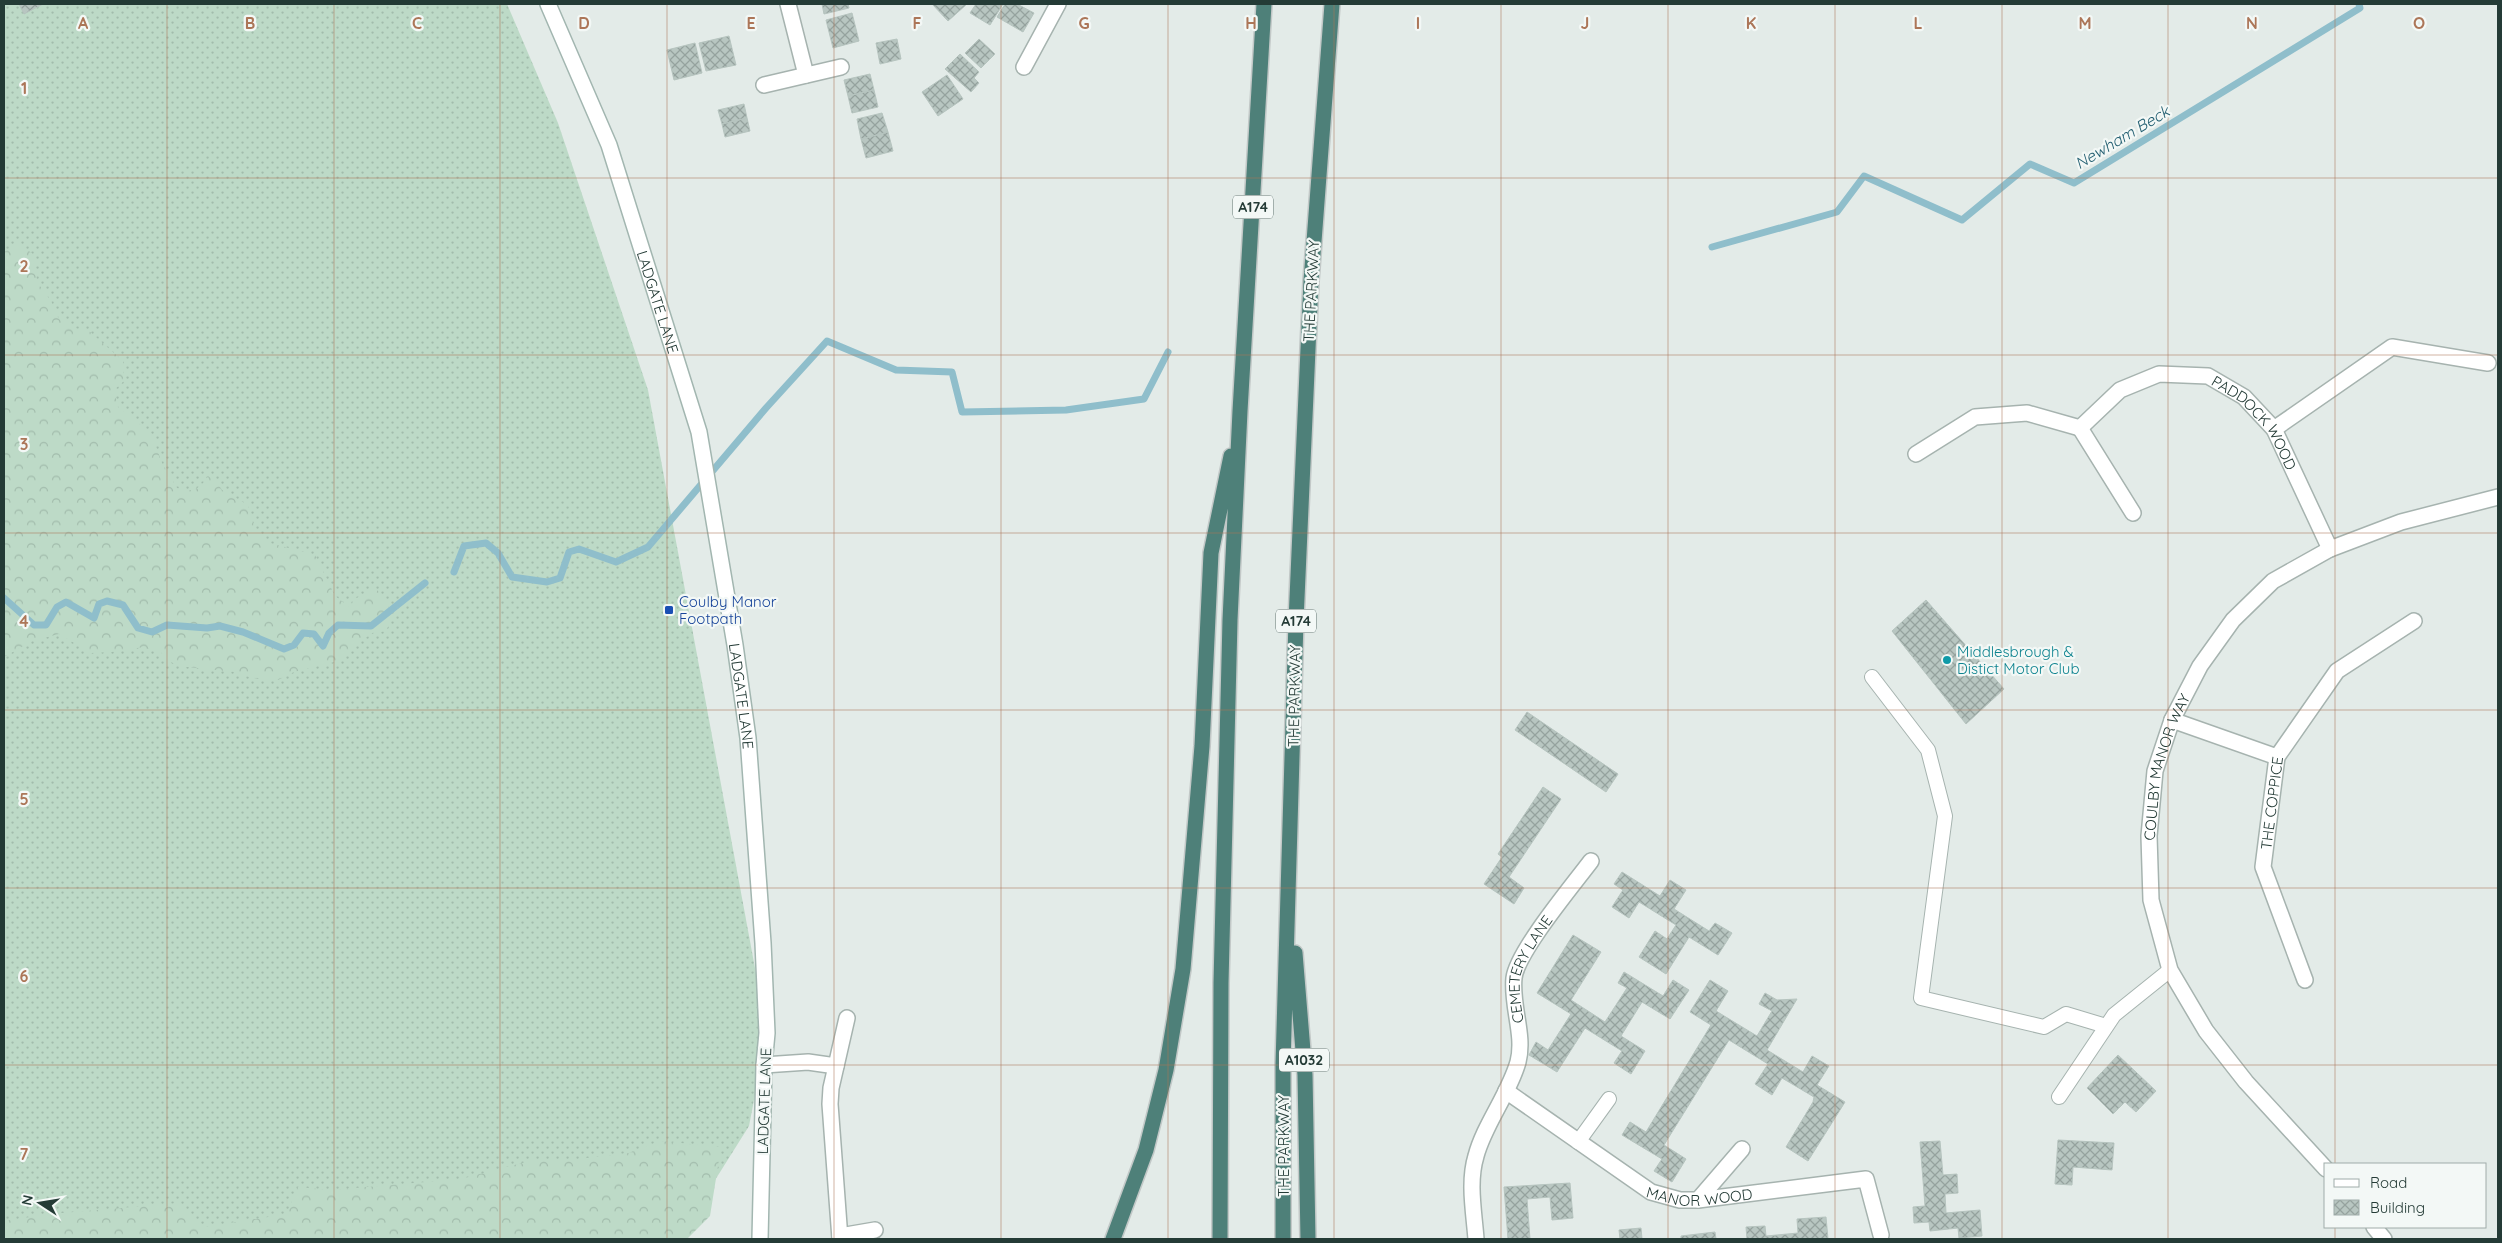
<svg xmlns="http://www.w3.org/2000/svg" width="2502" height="1243" font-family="Quicksand,sans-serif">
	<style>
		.grass { fill: url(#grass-dots) }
		.forest { fill: url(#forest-crowns) }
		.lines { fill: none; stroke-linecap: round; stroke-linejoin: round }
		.stream { stroke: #8fbecb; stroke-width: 7 }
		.building { fill: url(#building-cross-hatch); stroke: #b6c4bf }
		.service-casing { stroke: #a6b3af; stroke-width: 16 }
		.minor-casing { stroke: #a6b3af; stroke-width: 18 }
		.secondary-casing { stroke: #a2b6b0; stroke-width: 18 }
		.trunk-casing { stroke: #c2c8c7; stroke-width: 18 }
		.service { stroke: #fff; stroke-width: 14 }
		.minor { stroke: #fff; stroke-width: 15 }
		.secondary { stroke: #fff; stroke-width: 15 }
		.trunk { stroke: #4e8079; stroke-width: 15 }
		.grid { fill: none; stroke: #ac7658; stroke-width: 1; stroke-opacity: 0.55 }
		.transit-dot { fill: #1a4fb4; stroke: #f3f8f6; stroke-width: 2 }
		.culture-dot { fill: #0f9aa8; stroke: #f3f8f6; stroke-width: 2 }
		.labels { text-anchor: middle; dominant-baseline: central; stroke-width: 4.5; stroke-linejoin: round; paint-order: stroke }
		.shield { fill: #f3f8f6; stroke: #627470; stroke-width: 1 }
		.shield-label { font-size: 14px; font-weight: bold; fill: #243b36 }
		.street-label { font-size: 15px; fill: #243b36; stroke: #f3f8f6 }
		.transit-label { font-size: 15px; fill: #164399; stroke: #f3f8f6; text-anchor: start }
		.culture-label { font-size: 15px; fill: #0d838f; stroke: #f3f8f6; text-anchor: start }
		.water-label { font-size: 16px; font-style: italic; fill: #235f71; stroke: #f3f8f6 }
		.grid-label { font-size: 16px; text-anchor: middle; font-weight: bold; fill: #ac7658; stroke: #f3f8f6; stroke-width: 4.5; stroke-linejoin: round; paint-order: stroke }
	</style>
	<defs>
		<pattern id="grass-dots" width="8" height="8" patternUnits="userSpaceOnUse" patternTransform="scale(1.25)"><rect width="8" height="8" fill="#bddac7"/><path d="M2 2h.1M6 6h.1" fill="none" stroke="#a2bcac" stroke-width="1.8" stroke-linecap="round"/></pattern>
		<pattern id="forest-crowns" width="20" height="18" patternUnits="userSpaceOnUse" patternTransform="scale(1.25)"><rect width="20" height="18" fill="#bddac7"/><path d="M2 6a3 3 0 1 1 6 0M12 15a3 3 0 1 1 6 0" fill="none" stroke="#a2bcac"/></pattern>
		<pattern id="building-cross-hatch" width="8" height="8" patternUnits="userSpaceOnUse" patternTransform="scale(1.25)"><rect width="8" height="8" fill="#b8c6c1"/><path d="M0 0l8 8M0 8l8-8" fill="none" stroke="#95a29e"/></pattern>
	</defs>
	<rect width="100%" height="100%" fill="#e3ebe8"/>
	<!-- grass -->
	<path class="grass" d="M4,4H507L558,123L648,390L767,1033L749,1126L678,1239H4Z"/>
	<!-- forest -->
	<path class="forest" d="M20,244L34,255L37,282L51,301L58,317L74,328L89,331L123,361L124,381L114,390L118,407L151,433L162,463L177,488C193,493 199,490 208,476L216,481L222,490L248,505L256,533L266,542L315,555L335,596L351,608L353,600L375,588L386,599L392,618L386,631L372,633L352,648L342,660L294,672L278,680L252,678L236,672L178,666L166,659L160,651L144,647L111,652L91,653L59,634L32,641L4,657V252Z
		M660,1141L721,1147L710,1216L687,1239H4V1221L50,1214L180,1203L204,1227L287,1214L297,1187L332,1190L461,1179L537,1159H578L629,1153Z"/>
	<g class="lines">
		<!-- stream -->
		<path class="stream" d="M1712,247L1837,212L1864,176L1962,220L2030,164L2074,183L2360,8L2359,4
			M454,572L464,546L486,543L498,553L512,577L547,582L560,578L569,552L579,549L616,562L648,547L766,408L827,341L896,370L952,372L962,412L1066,410L1144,399L1168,352
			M4,598L34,625H46L57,607L66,602L94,618L99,604L107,601L123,605L138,628L152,632L167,625L207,628L220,626L243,632L284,649L294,645L303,633L314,634L323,646L329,633L338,625L371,626L425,583"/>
	</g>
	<!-- building -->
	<path class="building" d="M19,4H43L24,14Z
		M822,4H848L849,8L824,14Z
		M932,4H967L948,21Z
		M976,4H1003L990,25L970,13Z
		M1005,4H1017L1034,13L1023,32L997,17Z
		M852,13L859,41L833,48L826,20Z
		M729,36L736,65L706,71L699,43Z
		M897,39L901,59L880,64L876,43Z
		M979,39L995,54L981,68L965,53Z
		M695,43L702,73L674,80L667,50Z
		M960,54L979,72L974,78L979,83L971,92L945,69Z
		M870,74L874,90L848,96L844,80Z
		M947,75L963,99L938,116L922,92Z
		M874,90L878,107L852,113L848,96Z
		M744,104L747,118L722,124L718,110Z
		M882,113L888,132L861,139L857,119Z
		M747,118L750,131L725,137L722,124Z
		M888,132L893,151L866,158L861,139Z
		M1926,600L2004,689L1966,724L1892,631Z
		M1527,712L1618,774L1606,792L1515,730Z
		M1543,787L1561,799L1509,877L1524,888L1514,904L1484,884L1502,857L1498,854Z
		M1622,872L1660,896L1670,880L1686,890L1674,909L1709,931L1715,923L1732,933L1718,955L1689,937L1666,974L1639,957L1655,931L1667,939L1676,925L1639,902L1629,918L1612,907L1623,890L1614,884Z
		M1573,935L1601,952L1571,1000L1605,1022L1627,988L1618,983L1624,972L1663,996L1673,980L1689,990L1670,1019L1642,1002L1621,1036L1645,1051L1631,1074L1614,1063L1622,1051L1585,1028L1557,1072L1529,1055L1536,1042L1548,1050L1571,1014L1537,993Z
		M1710,980L1728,991L1716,1011L1757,1036L1772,1011L1759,1004L1765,993L1777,1000L1797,999L1767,1050L1803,1072L1812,1056L1829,1066L1817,1085L1845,1102L1808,1161L1786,1147L1813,1102L1814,1097L1782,1078L1772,1095L1755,1084L1768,1064L1729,1040L1664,1145L1686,1159L1672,1182L1654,1171L1662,1159L1622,1135L1630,1122L1646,1132L1711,1025L1690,1012Z
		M2118,1055L2156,1091L2136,1112L2125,1102L2113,1114L2087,1088Z
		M2058,1140L2114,1143L2112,1170L2073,1167L2072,1185L2055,1184Z
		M1940,1141L1943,1175L1957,1174L1958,1193L1945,1194L1946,1213L1980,1210L1982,1236L1959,1238L1958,1228L1930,1231L1929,1222L1914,1223L1913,1207L1925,1206L1920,1142Z
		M1570,1183L1573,1218L1552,1220L1550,1197L1527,1199L1530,1239H1508L1504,1187Z
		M1826,1217L1828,1239H1747L1746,1227L1765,1226L1766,1236L1798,1233L1797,1219Z
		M1641,1228L1642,1239H1620L1619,1230Z
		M1715,1232L1716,1239H1681V1236Z"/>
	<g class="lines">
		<defs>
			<path id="service" d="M1872,677L1928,750L1945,816L1921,998L2044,1027L2066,1014L2106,1026
				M2059,1097L2114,1015L2170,970
				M1578,1142L1609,1099"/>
			<g id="minor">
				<path d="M788,4L806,75"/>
				<path d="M1024,67L1058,4"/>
				<path d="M764,85L841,67"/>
				<path d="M2080,428L2133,513"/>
				<path d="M2274,429L2392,347L2488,363"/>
				<path id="s1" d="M1916,454L1975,417L2027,413L2080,428L2120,390L2159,374L2208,376L2244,397L2274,429L2330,549"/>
				<path d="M2172,720L2277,757"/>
				<path id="s2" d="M2305,980L2263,867L2277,757L2337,671L2414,621"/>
				<path d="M764,1065L808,1062L836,1066"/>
				<path id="s3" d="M1506,1091L1651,1192L1680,1200H1698L1866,1179L1881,1235"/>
				<path id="s4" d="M2326,1169L2246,1082L2206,1031L2170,970L2151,900L2149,836L2155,771L2172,720L2200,666L2233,620L2273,581L2330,549L2401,522L2498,497"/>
				<path d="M1698,1200L1742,1149"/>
				<path d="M2374,1227L2384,1239"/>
				<path d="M840,1236L875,1230"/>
				<path d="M840,1239L830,1104L831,1088L847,1018"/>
				<path id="s5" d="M1476,1239C1474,1212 1468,1182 1476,1156C1484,1125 1509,1094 1518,1062C1525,1035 1511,1006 1514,978C1517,952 1573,885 1591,861"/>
			</g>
			<g id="secondary">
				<path id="s6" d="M548,4L609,145L699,432L735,645L748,738L763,943L767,1033L764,1065L760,1239"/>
			</g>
			<path id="trunk" d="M1295,953L1305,1075L1308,1239
				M1113,1239L1146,1150L1166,1070L1183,969L1202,746L1211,553L1231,456
				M1220,1239L1221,983L1230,620L1240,411L1264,4
				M1283,1239V1064L1296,621L1311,281L1332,4"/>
		</defs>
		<!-- service casing -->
		<use href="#service" class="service-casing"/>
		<!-- minor casing -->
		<use href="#minor" class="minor-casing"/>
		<!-- secondary casing -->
		<use href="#secondary" class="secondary-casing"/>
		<!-- trunk casing -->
		<use href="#trunk" class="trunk-casing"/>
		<!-- service -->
		<use href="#service" class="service"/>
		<!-- minor -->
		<use href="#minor" class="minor"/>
		<!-- secondary -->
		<use href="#secondary" class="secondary"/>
		<!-- trunk -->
		<use href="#trunk" class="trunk"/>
	</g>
	<!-- grid -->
	<path class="grid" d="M167,4V1239M334,4V1239M500,4V1239M667,4V1239M834,4V1239M1001,4V1239M1168,4V1239M1334,4V1239M1501,4V1239M1668,4V1239M1835,4V1239M2002,4V1239M2168,4V1239M2335,4V1164M4,178H2498M4,355H2498M4,533H2498M4,710H2498M4,888H2498M4,1065H2498M2335,1227V1239"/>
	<!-- markers -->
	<rect class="transit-dot" x="664" y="605" width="10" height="10" rx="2.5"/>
	<circle class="culture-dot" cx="1947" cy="660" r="5"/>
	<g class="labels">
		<!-- shield labels -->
		<g class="shield">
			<rect x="1233" y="195.5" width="40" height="23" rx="4"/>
			<rect x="1276" y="609.5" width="40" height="23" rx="4"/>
			<rect x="1279" y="1048.5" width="50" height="23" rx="4"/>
		</g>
		<g class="shield-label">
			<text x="1253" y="207">A174</text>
			<text x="1296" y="621">A174</text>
			<text x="1304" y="1060">A1032</text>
		</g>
		<!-- street labels -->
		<g class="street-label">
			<text transform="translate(1311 291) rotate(-87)">THE PARKWAY</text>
			<text stroke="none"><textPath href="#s6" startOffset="318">LADGATE LANE</textPath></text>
			<text stroke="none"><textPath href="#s1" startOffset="391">PADDOCK WOOD</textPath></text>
			<text transform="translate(1294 696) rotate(-89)">THE PARKWAY</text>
			<text stroke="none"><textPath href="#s6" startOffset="722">LADGATE LANE</textPath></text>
			<text stroke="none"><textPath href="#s4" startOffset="462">COULBY MANOR WAY</textPath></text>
			<text stroke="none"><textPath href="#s2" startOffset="185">THE COPPICE</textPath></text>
			<text stroke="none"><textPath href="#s5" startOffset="284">CEMETERY LANE</textPath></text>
			<text transform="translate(764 1101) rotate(-88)">LADGATE LANE</text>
			<text transform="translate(1283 1146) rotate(-90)">THE PARKWAY</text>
			<text stroke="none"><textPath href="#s3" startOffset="226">MANOR WOOD</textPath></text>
		</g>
		<!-- transit labels -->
		<g class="transit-label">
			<text x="679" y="601">Coulby Manor<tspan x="679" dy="17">Footpath</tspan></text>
		</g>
		<!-- culture labels -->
		<g class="culture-label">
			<text x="1957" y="651">Middlesbrough &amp;<tspan x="1957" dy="17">Distict Motor Club</tspan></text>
		</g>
		<!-- water labels -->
		<g class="water-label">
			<text transform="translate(2122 137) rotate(-31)">Newham Beck</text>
		</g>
	</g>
	<g class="grid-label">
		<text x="83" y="29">A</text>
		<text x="250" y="29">B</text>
		<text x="417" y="29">C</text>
		<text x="584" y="29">D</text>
		<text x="751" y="29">E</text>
		<text x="917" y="29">F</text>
		<text x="1084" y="29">G</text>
		<text x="1251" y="29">H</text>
		<text x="1418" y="29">I</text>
		<text x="1585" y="29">J</text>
		<text x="1751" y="29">K</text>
		<text x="1918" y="29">L</text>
		<text x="2085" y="29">M</text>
		<text x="2252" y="29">N</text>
		<text x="2419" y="29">O</text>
		<text x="24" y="94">1</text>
		<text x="24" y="272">2</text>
		<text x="24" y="450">3</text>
		<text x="24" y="627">4</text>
		<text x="24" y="805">5</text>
		<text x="24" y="982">6</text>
		<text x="24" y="1160">7</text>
	</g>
	<!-- border -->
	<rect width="2502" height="1243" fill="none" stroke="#243b36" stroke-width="10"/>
	<!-- legend -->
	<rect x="2324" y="1163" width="162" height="65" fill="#f3f8f6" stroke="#a0aca9"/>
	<rect x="2334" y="1179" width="25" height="8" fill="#ffffff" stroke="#a0aca9"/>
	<text x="2370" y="1188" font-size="15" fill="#243b36">Road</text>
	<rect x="2334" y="1200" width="25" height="15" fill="url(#building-cross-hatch)" stroke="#a0aca9"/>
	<text x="2370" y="1213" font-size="15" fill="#243b36">Building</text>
	<!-- north arrow -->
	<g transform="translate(40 1203) rotate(282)" stroke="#f3f8f6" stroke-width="4" paint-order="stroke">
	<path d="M0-4L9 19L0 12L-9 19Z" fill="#243b36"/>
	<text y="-8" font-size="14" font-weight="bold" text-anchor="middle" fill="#243b36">N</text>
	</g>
</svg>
